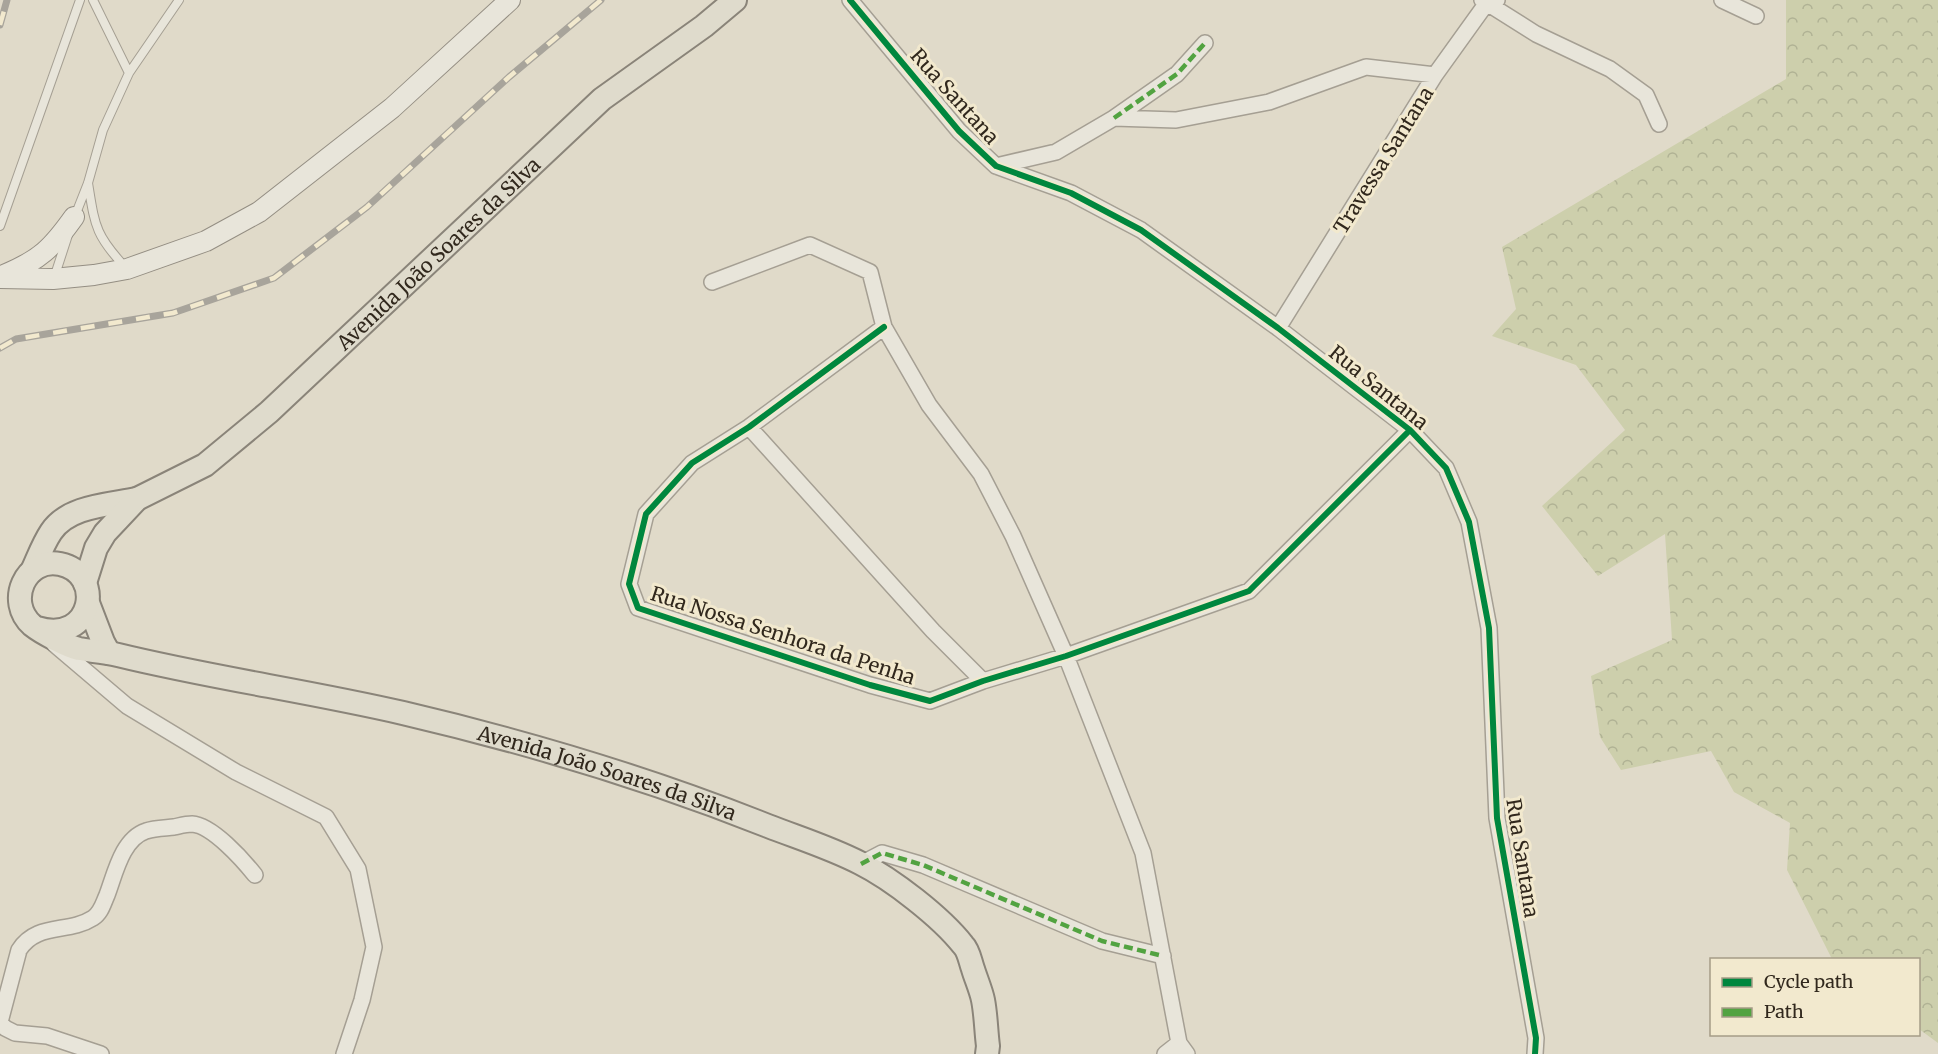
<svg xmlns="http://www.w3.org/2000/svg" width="1938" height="1054" font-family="Merriweather,serif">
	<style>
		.forest { fill: url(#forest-crowns) }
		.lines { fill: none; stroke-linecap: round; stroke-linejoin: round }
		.service-casing { stroke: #a59f93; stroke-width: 10 }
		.minor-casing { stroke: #a59f93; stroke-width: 18 }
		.secondary-casing { stroke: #948e83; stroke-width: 22 }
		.primary-casing { stroke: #8a8479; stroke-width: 26 }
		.service { stroke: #e8e5da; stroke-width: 8 }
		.minor { stroke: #e8e5da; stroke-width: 15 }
		.secondary { stroke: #e8e5da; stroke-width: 20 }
		.primary { stroke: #dfdbcc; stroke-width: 22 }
		.rail-casing { stroke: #a8a49b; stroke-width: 7 }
		.rail { stroke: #f2e9ce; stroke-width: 4.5; stroke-dasharray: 14; stroke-linecap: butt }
		.quiet { stroke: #52a341; stroke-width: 4.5; stroke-dasharray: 9 4.5; stroke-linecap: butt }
		.cycleway-casing { stroke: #f2e9ce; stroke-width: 10 }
		.cycleway { stroke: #00873e; stroke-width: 6 }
		.labels { text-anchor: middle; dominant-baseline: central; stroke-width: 6; stroke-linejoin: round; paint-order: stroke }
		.street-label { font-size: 20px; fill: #31281d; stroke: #f2e9ce }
	</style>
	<defs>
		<pattern id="forest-crowns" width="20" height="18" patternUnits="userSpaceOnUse" patternTransform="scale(1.5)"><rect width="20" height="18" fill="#cdcfac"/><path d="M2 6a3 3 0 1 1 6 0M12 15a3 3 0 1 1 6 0" fill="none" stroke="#b0b294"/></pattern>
	</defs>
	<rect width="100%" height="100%" fill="#e0dac9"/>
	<!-- forest -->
	<path class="forest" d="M1786,0H1938V1043L1919,1029L1918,960L1832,959L1787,870L1790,823L1734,792L1711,751L1621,770L1600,737L1591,676L1672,640L1665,534L1598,576L1542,506L1625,430L1576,365L1492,336L1516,309L1502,247L1786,79Z"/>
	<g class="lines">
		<defs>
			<path id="service" d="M93,0L129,73
				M88,183C95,226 95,235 126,268
				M75,216L88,183L103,130L129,73L179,0
				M0,226L80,0
				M54,278L68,235"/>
			<path id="minor" d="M850,0L959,131L996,166L1071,193L1141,230L1278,328L1410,430L1446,468L1469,522L1489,628L1497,818L1536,1038L1535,1054
				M1482,0L1536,34L1610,69L1646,95L1659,124
				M1722,0L1756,16
				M1114,118L1177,74L1205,43
				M996,166L1056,152L1114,118L1176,120L1269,102L1366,67L1435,75
				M712,282L810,245L870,272L884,327L929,405L981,474L1013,536L1066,656L1143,853L1179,1043L1187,1054
				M884,327L749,427L692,463L646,514L629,584L638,608L870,685L930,701L983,681L1066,656L1249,591L1410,430
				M1278,328L1435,75L1486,4L1497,0
				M749,427L933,631L983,681
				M54,644L127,706L236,772L326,817L358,869L374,947L362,1000L344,1054
				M861,864L882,853L923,865L1102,941L1163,956
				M101,1054L47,1036L15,1033L5,1028L0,1022L19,950C37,922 68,934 93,918C101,913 103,904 107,895C115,874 122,839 146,831C154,828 165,828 174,827C179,826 186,824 192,824C212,825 243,860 255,875
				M1165,1054L1179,1043"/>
			<path id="secondary" d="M4,275C40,260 52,248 74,217
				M0,278L53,279L94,275L127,269L206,241L259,212L392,108L510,0"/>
			<g id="primary">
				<path d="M32,571C38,558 43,544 51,532C68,506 108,505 137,499"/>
				<path id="s1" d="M85,583L96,548L105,533L137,499L205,465L269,412L602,99L704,26L735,0"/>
				<path d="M88,603L103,642L109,653"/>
				<path id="s2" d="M37,628C94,645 105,573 60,564C25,557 6,602 32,625C42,633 67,646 79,649C92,651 105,652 118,655C212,678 308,691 403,713C527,742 650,779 768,826C799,838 831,848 860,863C892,879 941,917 963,945C969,951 970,961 973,969C976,979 981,990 983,1000C986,1015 986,1031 988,1046L987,1054"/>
			</g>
		</defs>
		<!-- service casing -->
		<use href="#service" class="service-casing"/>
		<!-- minor casing -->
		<use href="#minor" class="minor-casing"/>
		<!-- secondary casing -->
		<use href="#secondary" class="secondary-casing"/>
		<!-- primary casing -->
		<use href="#primary" class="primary-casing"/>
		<!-- service -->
		<use href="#service" class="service"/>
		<!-- minor -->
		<use href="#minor" class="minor"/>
		<!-- secondary -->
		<use href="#secondary" class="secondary"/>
		<!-- primary -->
		<use href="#primary" class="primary"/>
		<defs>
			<path id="rail" d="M0,25L7,0
				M0,348L16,339L173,313L274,278L367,207L509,77L601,0"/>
		</defs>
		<!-- rail casing -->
		<use href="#rail" class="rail-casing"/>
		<!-- rail -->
		<use href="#rail" class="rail"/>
		<!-- quiet -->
		<path class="quiet" d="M1114,118L1177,74L1205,43
			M861,864L882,853L923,865L1102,941L1163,956"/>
		<defs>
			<path id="cycleway" d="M850,0L959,131L996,166L1071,193L1141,230L1278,328L1410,430L1446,468L1469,522L1489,628L1497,818L1536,1038L1535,1054
				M884,327L749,427L692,463L646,514L629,584L638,608L870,685L930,701L983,681L1066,656L1249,591L1410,430"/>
		</defs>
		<!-- cycleway casing -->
		<use href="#cycleway" class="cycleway-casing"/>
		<!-- cycleway -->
		<use href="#cycleway" class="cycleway"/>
	</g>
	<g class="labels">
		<!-- street labels -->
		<g class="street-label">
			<text transform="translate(955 96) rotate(48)">Rua Santana</text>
			<text transform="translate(1383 160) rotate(-58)">Travessa Santana</text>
			<text stroke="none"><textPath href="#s1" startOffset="492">Avenida João Soares da Silva</textPath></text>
			<text transform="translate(1379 387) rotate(39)">Rua Santana</text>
			<text transform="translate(783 635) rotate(18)">Rua Nossa Senhora da Penha</text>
			<text stroke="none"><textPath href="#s2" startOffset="804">Avenida João Soares da Silva</textPath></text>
			<text transform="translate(1523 858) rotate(81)">Rua Santana</text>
		</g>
	</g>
	<!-- legend -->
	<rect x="1710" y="958" width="210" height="78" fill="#f2e9ce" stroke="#a59c87" stroke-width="1.5"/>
	<rect x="1722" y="978" width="30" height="9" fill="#00873e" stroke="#a59c87" stroke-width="1.5"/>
	<text x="1764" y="988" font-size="18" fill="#31281d">Cycle path</text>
	<rect x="1722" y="1008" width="30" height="9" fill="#52a341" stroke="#a59c87" stroke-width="1.5"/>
	<text x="1764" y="1018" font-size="18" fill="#31281d">Path</text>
</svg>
